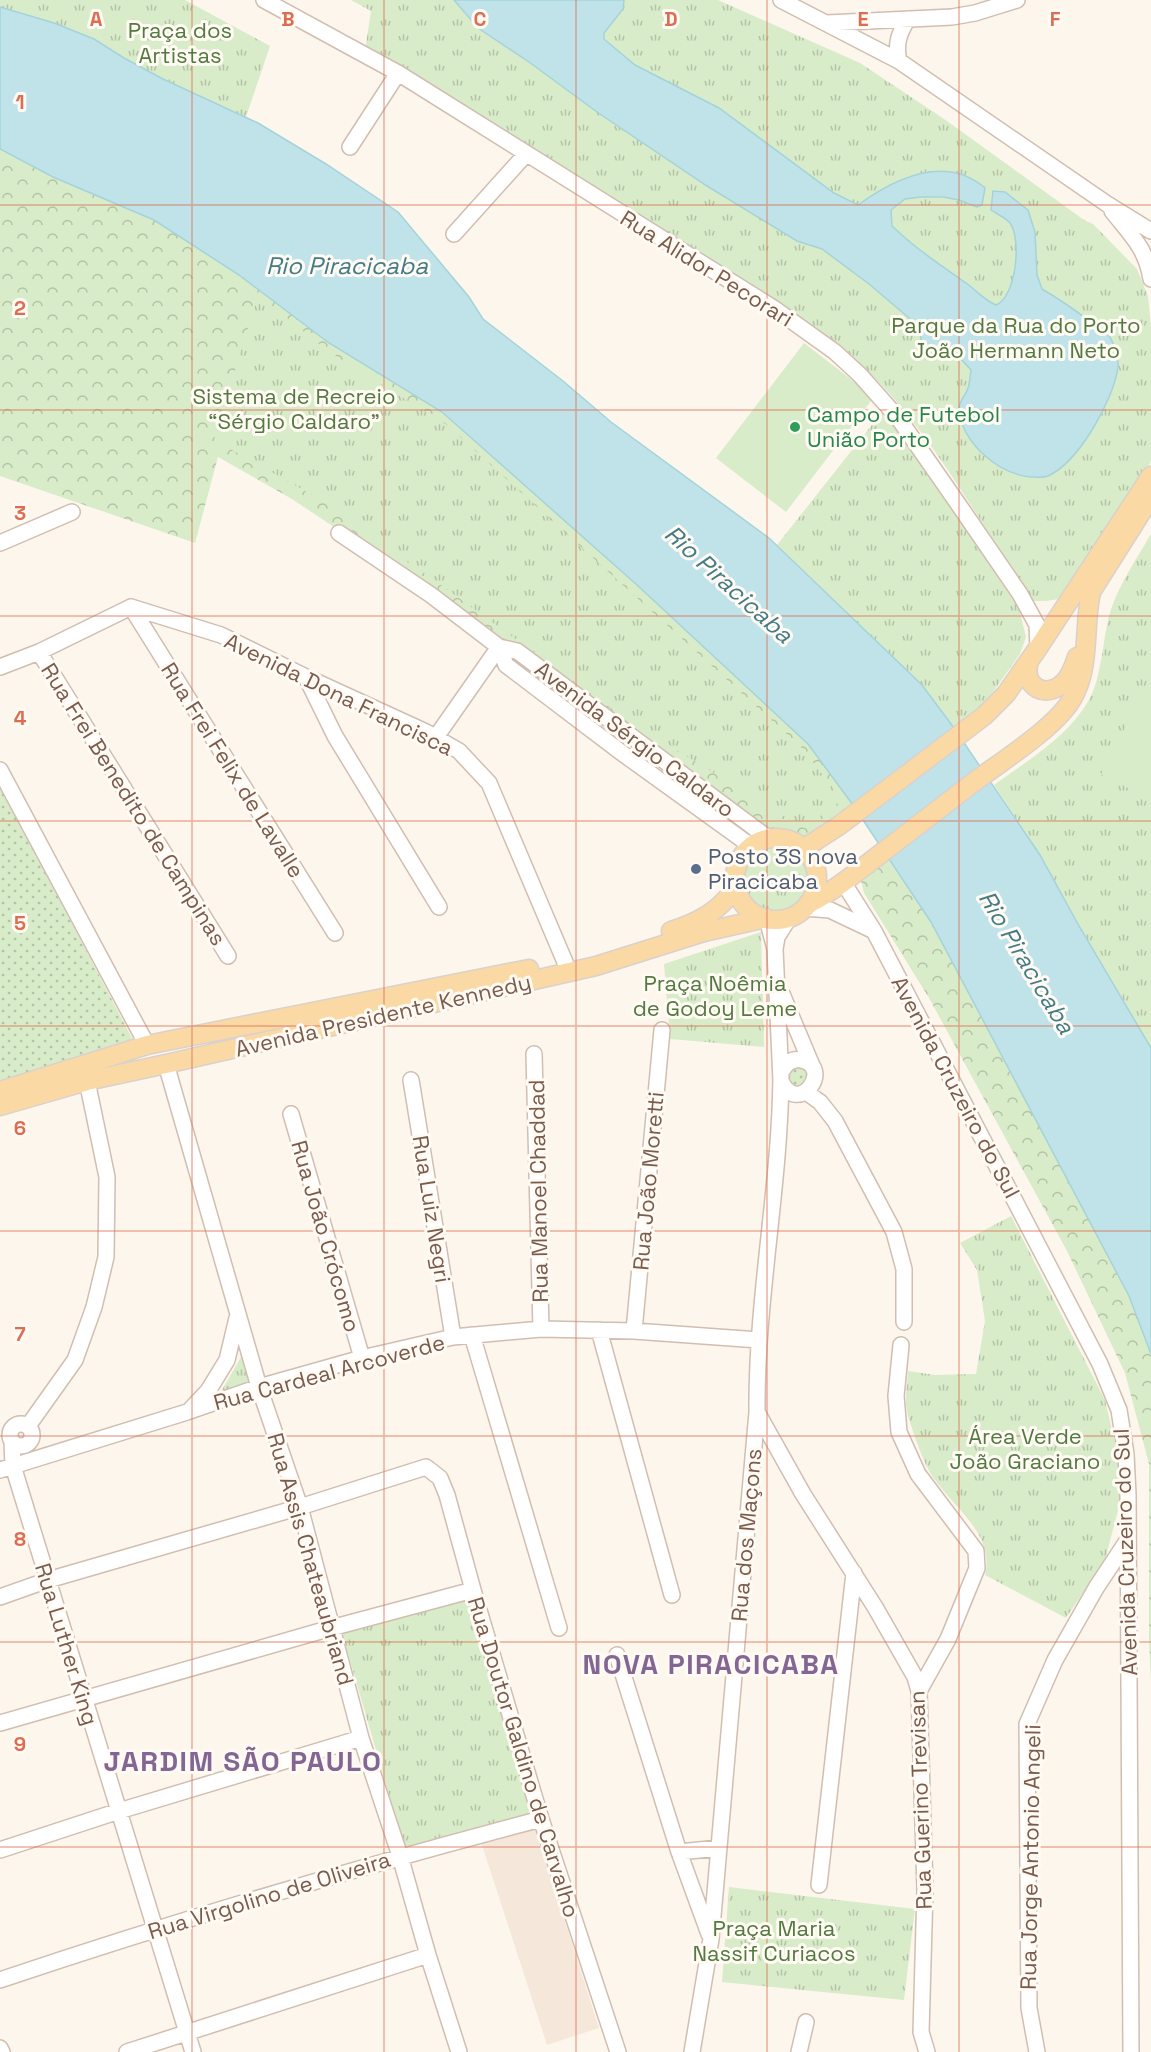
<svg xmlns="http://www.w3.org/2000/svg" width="1151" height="2052" font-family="'Space Grotesk',sans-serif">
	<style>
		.residential { fill: #f5e8da }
		.grass { fill: url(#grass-dots) }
		.forest { fill: url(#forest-crowns) }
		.park { fill: url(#park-tufts) }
		.pitch { fill: #d8ecc9 }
		.water { fill: #bfe3e8; stroke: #a5d3da; stroke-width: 1.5 }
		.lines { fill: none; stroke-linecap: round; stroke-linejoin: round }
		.minor-casing { stroke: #d1beb0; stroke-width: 18 }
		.major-casing { stroke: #dad1cd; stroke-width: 21 }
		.minor { stroke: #fff; stroke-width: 15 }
		.major { stroke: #fbd9a5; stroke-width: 18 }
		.grid { fill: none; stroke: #dc6d51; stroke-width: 1.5; stroke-opacity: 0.55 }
		.leisure-dot { fill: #2e9e5b; stroke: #fffaf3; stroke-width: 2 }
		.service-dot { fill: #5c6f8a; stroke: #fffaf3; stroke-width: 2 }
		.labels { text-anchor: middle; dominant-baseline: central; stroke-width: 6; stroke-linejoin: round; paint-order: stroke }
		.park-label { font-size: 22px; fill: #537a41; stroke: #fffaf3 }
		.street-label { font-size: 22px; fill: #7a5c4d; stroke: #fffaf3 }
		.leisure-label { font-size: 22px; fill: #27864d; stroke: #fffaf3; text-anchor: start }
		.service-label { font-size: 22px; fill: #4e5e75; stroke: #fffaf3; text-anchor: start }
		.water-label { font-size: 24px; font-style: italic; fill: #437c86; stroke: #fffaf3 }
		.district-label { font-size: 28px; font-weight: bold; letter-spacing: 1.5px; fill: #846695; stroke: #fffaf3 }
		.grid-label { font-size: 20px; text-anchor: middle; font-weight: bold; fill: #dc6d51; stroke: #fffaf3; stroke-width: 6; stroke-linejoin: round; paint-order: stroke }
	</style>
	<defs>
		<pattern id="grass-dots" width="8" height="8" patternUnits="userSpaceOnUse" patternTransform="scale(1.5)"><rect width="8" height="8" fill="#d8ecc9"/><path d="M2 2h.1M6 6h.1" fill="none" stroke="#b4c2a5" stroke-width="1.8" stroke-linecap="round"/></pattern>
		<pattern id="forest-crowns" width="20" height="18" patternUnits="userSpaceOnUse" patternTransform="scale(1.5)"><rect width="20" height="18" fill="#d8ecc9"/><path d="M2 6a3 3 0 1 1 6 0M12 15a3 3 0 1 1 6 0" fill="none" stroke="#b4c2a5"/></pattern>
		<pattern id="park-tufts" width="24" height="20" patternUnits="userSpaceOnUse" patternTransform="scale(1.5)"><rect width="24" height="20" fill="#d8ecc9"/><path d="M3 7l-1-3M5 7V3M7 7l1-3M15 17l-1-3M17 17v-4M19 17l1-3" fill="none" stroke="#b4c2a5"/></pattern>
	</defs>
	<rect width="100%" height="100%" fill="#fdf6ec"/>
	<!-- residential -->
	<path class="residential" d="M534,1825L599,2028L547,2045L481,1842Z"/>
	<!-- grass -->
	<path class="grass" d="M0,786L134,1042L0,1086Z
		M796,1064L810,1072L805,1088L790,1087L786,1072Z"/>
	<!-- forest -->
	<path class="forest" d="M0,149L53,177L154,220L239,275L329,343L442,412L637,585L808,744L853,805L807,841H798L762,829L616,734L497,647L409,577L292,499L218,457L195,543L0,476Z
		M887,858L931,922L1129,1296L1151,1351V1681L1149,1642V1464L1125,1373L1067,1251L929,998L864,893L860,877Z"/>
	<!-- park -->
	<path class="park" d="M0,0H185L270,46L246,117L163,79L124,58L94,39L54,23L0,7Z
		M351,0H718L860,63L947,121L1084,220L1093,224L1137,269L1148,296L1151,327V460L1148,470L1065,598L1046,601H1034L1027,594C983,526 942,453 889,393C865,366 834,344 806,321L365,51L371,11Z
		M258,295L328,351L447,425L802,748L842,800L804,828L626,719L332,506L214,440Z
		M886,407L1016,596L1026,637L1020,654L993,692L977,709L954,728L922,685L777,545Z
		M1151,534V1048L1079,926L1040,855L994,785C1028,760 1067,738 1089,700C1101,679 1103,640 1109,616C1117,587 1136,560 1151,534Z
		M743 883a35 35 0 1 1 70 0a35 35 0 1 1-70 0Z
		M761,932L764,1047L670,1039L664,964Z
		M1011,1216L1105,1400L1118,1455L1120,1503L1105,1560L1066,1618L985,1575C996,1531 947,1504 928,1469C922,1458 906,1415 906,1404C906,1393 907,1382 908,1371L935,1375L976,1374L985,1321L977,1270L960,1243Z
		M241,1357L252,1384L219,1395Z
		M468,1598L533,1815L405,1850L342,1633Z
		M729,1887L915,1909L904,2000L722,1982Z"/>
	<!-- pitch -->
	<path class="pitch" d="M804,343L874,397L786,512L716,458Z
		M1151,678V800L1101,774Z"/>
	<!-- water -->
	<path class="water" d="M454,0H624L623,9L604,33V39L635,65L719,108L834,193L858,205C894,179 945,154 985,188L982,205L977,207L959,200L943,197H921L905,199L891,210L892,226C915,248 940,265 966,283C976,290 984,300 996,305C1016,297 1022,240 1010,223C1006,218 997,214 991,210L993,191L1005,192L1028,210L1035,232L1037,275L1042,289C1059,299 1075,310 1091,322C1097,326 1105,331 1109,336C1114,343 1119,358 1118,367C1114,399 1079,462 1048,476C1043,478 1036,477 1030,477C997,473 962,443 959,409C959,401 966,395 968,388C970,382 970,376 971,370L959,357L942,352L931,360L926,359L921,353L922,345L920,334L909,318L869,284L822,249L797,241L707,186L597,112L529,62L478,28Z
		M0,7L54,23L94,39L124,58L163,79L258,123L326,164L398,212L469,297L483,319L563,381L611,422L769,538L922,685L954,728L1040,855L1079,926L1151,1048V1354L1129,1296L931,922L853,805L808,744L637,585L442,412L329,343L239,275L154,220L53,177L0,149Z"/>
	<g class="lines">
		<defs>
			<path id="minor" d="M264,0L398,73L775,309L835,352L860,375L899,419L963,511L1020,594L1037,625L1038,648
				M781,0L899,61L1107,204L1151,231
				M827,23L952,17L975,13L1017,0
				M899,61C895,44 899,33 908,19
				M350,147L398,73
				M1112,211C1131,235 1146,248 1151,279
				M454,234L526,154
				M339,533L431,595L499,647L517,651L768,838
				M0,543L72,512
				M131,607L335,933
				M499,647L506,665L622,753L751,846
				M39,652L228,956
				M0,667L39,652L131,607L221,635L306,677L426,732L459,751L489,783L565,962
				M306,677L335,736L439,907
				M436,737L499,647
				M0,770L147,1045
				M843,882L874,931L1100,1364L1119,1410L1126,1454L1128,1495L1131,2052
				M804,908L830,910L872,930
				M767,919L775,949L781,1081C798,1118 835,1067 801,1060C792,1058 786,1063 782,1071
				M775,949L777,937L789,918
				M782,994L813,1068
				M534,1054L541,1329
				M166,1064L259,1387L300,1507L361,1738L400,1856L428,1955L459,2052
				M411,1080L453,1337
				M806,1092L820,1102L835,1121L894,1232L904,1269V1322
				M291,1114L362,1358
				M599,1330L672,1595
				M634,1331L662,1030
				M472,1335L559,1628
				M901,1345L896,1396L899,1432L918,1474L976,1551L977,1568L948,1639L919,1691
				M191,1409L208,1391L227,1360L237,1318
				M757,1412L803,1494L875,1607L915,1677L919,1691L925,1890L921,2032L927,2052
				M10 1435a11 11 0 1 1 22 0a11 11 0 1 1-22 0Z
				M28,1426L75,1360L94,1307L106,1257L107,1177L87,1081
				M12,1441L13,1466L193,2052
				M0,1470L187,1412L259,1387L362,1358L453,1337L541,1329L634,1331L759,1340
				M0,1597L48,1580L300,1507L426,1467L440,1478L447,1495L473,1590L541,1819L618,2052
				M617,1655L679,1852L709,1934
				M0,1723L331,1628L473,1590
				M0,1850L119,1811L361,1738
				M679,1852L719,1848
				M819,1885L854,1573
				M0,1980C178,1920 359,1867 541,1819
				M0,2048L2,2052
				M127,2052L428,1955
				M692,2052L711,1939L757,1412C756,1299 780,1188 781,1076
				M799,2052L806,2022
				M1037,2052L1029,2008L1027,1724L1055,1660L1096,1588L1127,1541"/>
			<path id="major" d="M1029,661C1021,688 1048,701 1066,680C1072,673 1074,665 1077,657
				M735 879a41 41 0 1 1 82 0a41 41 0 1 1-82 0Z
				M803,849L840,825L984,716L1006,694L1038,648L1151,476
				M808,904C836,890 859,870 883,852C914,828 944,805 974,782C1002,761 1055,728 1072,699C1091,666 1083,628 1091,592L1151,497
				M671,931C700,922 717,912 736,888
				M0,1091L147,1045L529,969
				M0,1106L87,1081L166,1064L596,966L704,932L766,918"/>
		</defs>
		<!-- minor casing -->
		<use href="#minor" class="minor-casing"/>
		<!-- major casing -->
		<use href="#major" class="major-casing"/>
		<!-- minor -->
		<use href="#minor" class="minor"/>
		<!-- major -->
		<use href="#major" class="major"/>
	</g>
	<!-- grid -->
	<path class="grid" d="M192,0V2052M384,0V2052M576,0V2052M767,0V2052M959,0V2052M0,205H1151M0,410H1151M0,616H1151M0,821H1151M0,1026H1151M0,1231H1151M0,1436H1151M0,1642H1151M0,1847H1151"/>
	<!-- markers -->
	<circle class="leisure-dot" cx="795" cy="427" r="6"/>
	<circle class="service-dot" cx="696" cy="869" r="6"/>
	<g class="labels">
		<!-- park labels -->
		<g class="park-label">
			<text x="180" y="30">Praça dos<tspan x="180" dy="25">Artistas</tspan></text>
			<text x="1016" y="325">Parque da Rua do Porto<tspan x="1016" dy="25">João Hermann Neto</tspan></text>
			<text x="294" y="396">Sistema de Recreio<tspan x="294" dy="25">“Sérgio Caldaro”</tspan></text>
			<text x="715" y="983">Praça Noêmia<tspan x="715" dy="25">de Godoy Leme</tspan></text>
			<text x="1025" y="1436">Área Verde<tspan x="1025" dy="25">João Graciano</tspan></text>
			<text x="774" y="1928">Praça Maria<tspan x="774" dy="25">Nassif Curiacos</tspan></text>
		</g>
		<!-- street labels -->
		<g class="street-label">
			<text transform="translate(707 268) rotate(32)">Rua Alidor Pecorari</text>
			<text transform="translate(339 694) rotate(26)">Avenida Dona Francisca</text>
			<text transform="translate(635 739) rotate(37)">Avenida Sérgio Caldaro</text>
			<text transform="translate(233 770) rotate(58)">Rua Frei Felix de Lavalle</text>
			<text transform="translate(134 804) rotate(58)">Rua Frei Benedito de Campinas</text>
			<text transform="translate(383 1015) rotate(-13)">Avenida Presidente Kennedy</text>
			<text transform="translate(956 1087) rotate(62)">Avenida Cruzeiro do Sul</text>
			<text transform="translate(648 1181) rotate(-85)">Rua João Moretti</text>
			<text transform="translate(538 1191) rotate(-91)">Rua Manoel Chaddad</text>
			<text transform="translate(432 1209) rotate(81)">Rua Luiz Negri</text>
			<text transform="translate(326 1236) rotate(74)">Rua João Crócomo</text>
			<text transform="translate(329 1372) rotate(-15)">Rua Cardeal Arcoverde</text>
			<text transform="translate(746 1535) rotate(-85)">Rua dos Maçons</text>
			<text transform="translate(1125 1552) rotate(-92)">Avenida Cruzeiro do Sul</text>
			<text transform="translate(311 1559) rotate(74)">Rua Assis Chateaubriand</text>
			<text transform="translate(67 1644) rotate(73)">Rua Luther King</text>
			<text transform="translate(524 1757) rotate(73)">Rua Doutor Galdino de Carvalho</text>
			<text transform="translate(920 1800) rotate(-92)">Rua Guerino Trevisan</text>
			<text transform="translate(1030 1857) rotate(-89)">Rua Jorge Antonio Angeli</text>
			<text transform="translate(269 1895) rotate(-17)">Rua Virgolino de Oliveira</text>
		</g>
		<!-- leisure labels -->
		<g class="leisure-label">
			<text x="807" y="414">Campo de Futebol<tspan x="807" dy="25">União Porto</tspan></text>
		</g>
		<!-- service labels -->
		<g class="service-label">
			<text x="708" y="856">Posto 3S nova<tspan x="708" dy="25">Piracicaba</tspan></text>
		</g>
		<!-- water labels -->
		<g class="water-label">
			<text x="347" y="265">Rio Piracicaba</text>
			<text transform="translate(729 584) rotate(42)">Rio Piracicaba</text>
			<text transform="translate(1027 962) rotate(59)">Rio Piracicaba</text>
		</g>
		<!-- district labels -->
		<g class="district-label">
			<text x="711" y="1664">NOVA PIRACICABA</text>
			<text x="243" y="1761">JARDIM SÃO PAULO</text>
		</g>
	</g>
	<g class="grid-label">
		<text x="96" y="26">A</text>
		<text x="288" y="26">B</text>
		<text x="480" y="26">C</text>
		<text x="671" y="26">D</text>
		<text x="863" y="26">E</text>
		<text x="1055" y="26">F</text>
		<text x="20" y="109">1</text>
		<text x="20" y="315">2</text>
		<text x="20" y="520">3</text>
		<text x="20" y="725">4</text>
		<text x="20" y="930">5</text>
		<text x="20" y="1135">6</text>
		<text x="20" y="1341">7</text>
		<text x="20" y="1546">8</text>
		<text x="20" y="1751">9</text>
	</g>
</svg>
